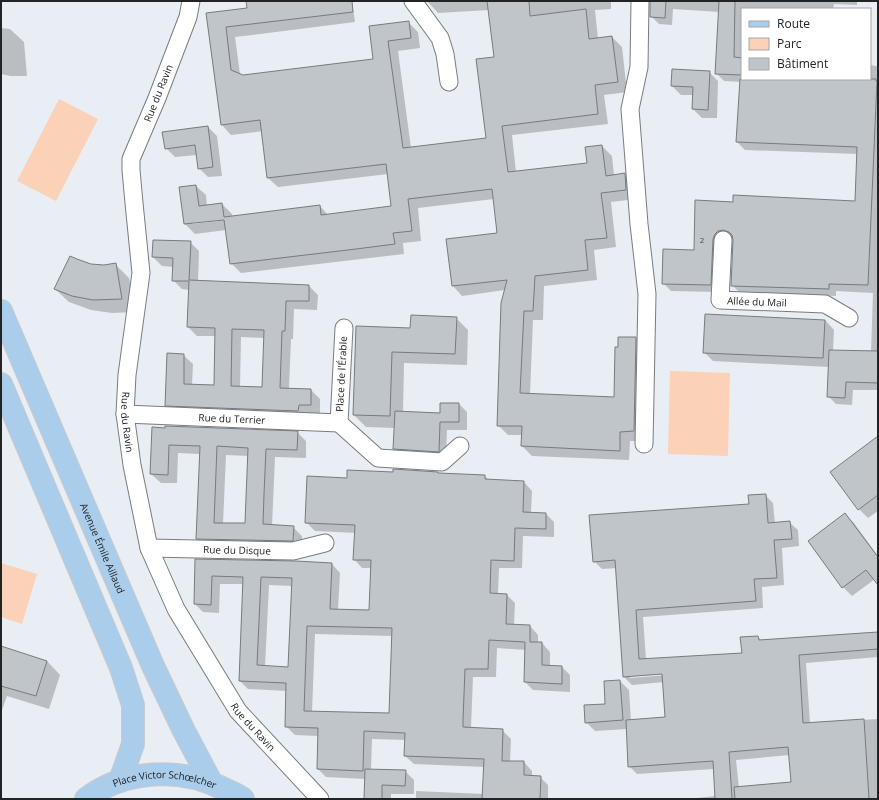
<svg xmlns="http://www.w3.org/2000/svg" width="879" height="800" font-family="'Open Sans',sans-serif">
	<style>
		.green { fill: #fbd1b7 }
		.shadow { fill: #0003; fill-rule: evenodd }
		.building { fill: #c0c5ca; stroke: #767b80; fill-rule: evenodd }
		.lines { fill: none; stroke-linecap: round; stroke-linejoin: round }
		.street-casing { stroke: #777c80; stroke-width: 19 }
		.primary-casing { stroke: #cacacb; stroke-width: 24 }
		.street { stroke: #fff; stroke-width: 17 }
		.primary { stroke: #aacdeb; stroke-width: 22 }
		.labels { text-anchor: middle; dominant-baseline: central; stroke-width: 3; stroke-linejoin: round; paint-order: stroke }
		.number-label { font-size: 8px; fill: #494c4e }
		.street-label { font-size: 10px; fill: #212325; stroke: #fff }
	</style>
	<rect width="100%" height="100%" fill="#e9eef4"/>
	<!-- green -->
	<path class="green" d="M59,99L98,119L56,201L17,181Z
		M670,371L730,373L728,456L668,454Z
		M1,563L37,574L22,624L1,617Z"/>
	<!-- shadow -->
	<path class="shadow" d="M247,1H352L355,22L235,37L240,74L243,76L374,60L370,27L408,22L418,32L420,48L398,51L411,148L487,139L495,58L489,10L438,13L427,1H611V9L595,10L598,39L612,37L622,47L627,92L604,95L608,124L512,135L516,172L588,164L602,146L612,156L614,176L625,174L634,184L636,199L611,202L616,247L594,250L597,280L544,286L543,320H533L530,395L615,398L619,348L636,338L646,348L644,441H630L629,460L532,456L522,446V435H508L498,425L505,290L462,296L453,286L498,234L494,199L418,208L421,241L403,243L404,254L241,273L231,263L226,230L195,234L185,224L181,187L196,186L206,195L207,206L222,204L232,214V217L320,206L328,215L392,207L388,174L278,187L268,178L263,131L231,135L222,125L208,14L248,9ZM229,218V220L192,224V222Z
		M651,1H857V5L834,4L833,9H742V79H870V65L876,66L878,67V390H853L852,405L836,404L828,396L829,367L713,361L704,352L825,320L834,330L833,351L871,352L873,293L836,291V296L740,293L732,285L733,238L732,237L726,239L718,292L671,291L663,283L694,251L734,203L856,202L858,154L745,150L737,142L741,82L724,81L716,73L720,12L673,9L672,25L659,24L651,16Z
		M1,28L10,29L24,42L27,76H10L1,74Z
		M709,72L718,81L717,118H702L693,109L694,95H681L672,86Z
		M208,127L217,136L222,176L208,177L199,168L197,155L175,157L166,148Z
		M190,242L199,251L198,282L309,286L318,295L317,310L294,309L293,339H291L289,389L311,390L320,399V414H175L166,405L183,355L193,364L192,385L215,386L216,336H197L188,327L190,290L182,289L173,280V267L162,266L153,257ZM241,337L265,338L263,388L240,387Z
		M115,264L129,278L135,312L112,313L91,310L69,302L55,289L91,265L104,266Z
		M456,318L468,330L467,365L404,363L403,412L441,414L459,404L467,412V430H447L446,459L403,457L394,449L395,428L366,427L354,415L357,327L411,329Z
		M153,428L297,432L306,441V458L275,457L272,526L293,527L302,536V549L206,548L197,539L200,454L178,453L177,483H161L151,474ZM226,455L249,456L246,524H223Z
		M878,437V511L868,518L859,509Z
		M439,474L484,476L489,480L524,482L532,491L531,513L546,514L554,522V537L523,536L522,568H499L498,594L507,595L515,603L514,625L530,626L538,635V643H542L550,652V666L562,667L570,675V692L533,690L525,682L526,650L497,648L496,677H473L471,728L502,730L511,739L510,762H524L532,771V777H540L548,785V799H416V791L484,794L485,767L414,764L405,756L406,740L372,739L371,770L405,771L414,780V794H391V799H365L366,779L326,777L318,769V736L295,735L286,726L287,691L248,689L240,681L244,584H220L219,613L203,612L195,604L196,560L332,564L340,573L338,610L370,611L372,568H362L354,559L356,533L315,531L306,522L348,479ZM269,585L292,586L289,668L265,667ZM315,634L393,636L390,714L312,712Z
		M765,495L773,503L775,524L790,523L798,530L799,546L782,548L784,585L762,587L763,608L643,617L646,660L743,653L758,637L762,641L878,633V657L806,663L810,723L878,719V799H687L716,796L714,769L637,774L629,766L627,729L595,731L586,722L606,705L620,681L629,690L631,721L667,718L664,682L632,685L624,677L617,568L602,569L594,561L750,504ZM667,673V675L630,678V676ZM790,755L792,783L739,788L736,760Z
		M845,514L854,523L878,556V584L875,579L852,596L843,587Z
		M1,655L47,661L60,675L49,709L7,696L1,713Z"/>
	<!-- building -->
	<path class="building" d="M246,1H352L353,12L226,27L231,70L243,75L373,59L369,26L409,21L411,38L388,41L403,148L486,138L476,59L494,57L487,1H529L530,16L586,9L589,39L612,36L618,82L595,85L598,114L502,126L508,172L587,163L585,147L602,145L606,176L625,173L626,190L601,193L607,238L585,240L588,270L535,276L533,311H524L520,393L614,397L615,347H618V337H636L634,431L620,432V451L521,446L522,426H497L501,303L507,280L452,286L446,239L497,233L492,189L408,199L412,231L393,233L395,244L356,249L230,264L224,220L184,224L179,187L196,185L199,206L222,203L224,217L320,205L321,215L391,206L386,164L267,178L260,120L221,125L206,13L247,8Z
		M650,1H666L665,18L650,17Z
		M719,1H735L734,57L742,58V75L715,74Z
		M672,69L710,71L708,110L692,109L693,87L671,86Z
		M740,79H876V81H877L868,285L829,284V289L731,286L733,240L732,235L729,232L723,230L718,231L715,234L713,239L711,285L662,284L663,249L694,250L695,200L733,202V195L855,201L857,147L736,142Z
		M208,126L213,167L198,169L195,145L165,149L162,132Z
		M153,240L191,241L189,280L309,285V301H286L285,331H282L280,388L311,389V405H299L298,411L165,406L167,353L184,354V384L214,385L215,328L187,327L189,281H172L173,258L152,257ZM232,329L264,330L262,387L231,386Z
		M70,256L77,259L91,264L104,265L116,263L122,299L93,300L72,296L54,289Z
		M705,314L825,320L823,358L703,353Z
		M411,315L457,317L455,354L392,352L390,416L353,415L356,326L410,328Z
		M829,350L878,351V383L846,382L845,398L827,397Z
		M440,403H459V422H440L439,452L393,449L395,411L440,413Z
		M165,426L298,431L297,450L266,449L264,494L263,524L294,526L293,541L196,539L200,446L169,445L168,475L150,474L152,427L165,428ZM217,446L248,448L245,523H214Z
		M878,436V495L858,510L830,472Z
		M393,469L438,472V473L485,475V479L524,481L523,512L546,513V529L515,528L514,561L491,560L490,593L507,594L506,624L530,625V642H542V665L562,666V684L524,682L525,642L489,640L488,669H465L463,720V727L503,729L502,761H524V775L541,776L540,799H482L484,759L404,756L405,733L364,731L363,771L317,769L318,728L285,727L286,683L239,681L243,577L212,576L211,605L194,604L195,559L296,561L332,563L330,609L369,610L371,560H353L355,525L305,523L307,476L347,478V470L393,472ZM261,577L292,578L288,667L257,665ZM307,626L392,628L389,713L304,711Z
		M766,494L768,523L790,521L792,539L774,540L777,578L754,579L756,601L636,610L639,659L742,653L740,637L758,636L759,640L878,632V649L799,655L803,723L864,719L869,799H735L734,787L791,782L788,747L729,752L732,799H715L713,761L628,767L626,720L665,717L662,674L623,677L615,560L593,562L589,515L749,504L748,495Z
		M845,513L878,557V585L866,570L842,588L808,541Z
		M1,646L47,661L36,696L1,686Z
		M620,680L623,720L585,723L584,705L605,704L604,681Z
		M365,769L406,770L405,786L382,785V799H364Z"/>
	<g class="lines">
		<defs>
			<g id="street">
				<path id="s1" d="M191,1L188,17L157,98L131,159V170L134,203L141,273L127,375L125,414L132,465L149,548L176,609L238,711L320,799"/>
				<path d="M413,1L440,38L445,54L449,82"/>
				<path d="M640,1L639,67L630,109L639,224L647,294L644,444"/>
				<path id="s2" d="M723,240L720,300L825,304L849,318"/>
				<path d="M344,328L339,423L378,458L442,462L460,446"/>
				<path id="s3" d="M125,414L339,423"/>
				<path id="s4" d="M149,548L293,551L325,543"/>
			</g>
			<g id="primary">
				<path id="s5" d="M1,311L153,666L183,729L211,782"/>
				<path d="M1,384L121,668L133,705V744L120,781"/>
				<path id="s6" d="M86,799C125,769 181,767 224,789C230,792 238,795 243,799"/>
			</g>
		</defs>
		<!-- street casing -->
		<use href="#street" class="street-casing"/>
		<!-- primary casing -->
		<use href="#primary" class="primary-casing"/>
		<!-- street -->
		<use href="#street" class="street"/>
		<!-- primary -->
		<use href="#primary" class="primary"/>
	</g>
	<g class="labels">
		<!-- number labels -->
		<g class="number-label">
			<text x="702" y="239">2</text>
		</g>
		<!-- street labels -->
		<g class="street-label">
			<text transform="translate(158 93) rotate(-68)">Rue du Ravin</text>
			<text stroke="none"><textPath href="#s2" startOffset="97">Allée du Mail</textPath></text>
			<text transform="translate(341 374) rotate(-87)">Place de l'Érable</text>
			<text stroke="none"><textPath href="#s3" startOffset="107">Rue du Terrier</textPath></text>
			<text stroke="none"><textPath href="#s1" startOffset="434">Rue du Ravin</textPath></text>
			<text stroke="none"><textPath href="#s5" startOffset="258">Avenue Émile Aillaud</textPath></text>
			<text stroke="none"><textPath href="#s4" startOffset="88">Rue du Disque</textPath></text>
			<text stroke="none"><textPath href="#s1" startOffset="770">Rue du Ravin</textPath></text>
			<text stroke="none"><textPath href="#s6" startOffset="84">Place Victor Schœlcher</textPath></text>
		</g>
	</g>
	<!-- border -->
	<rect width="879" height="800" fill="none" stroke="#212325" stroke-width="4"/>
	<!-- legend -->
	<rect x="741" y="8" width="130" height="72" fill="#ffffff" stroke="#a6a7a8"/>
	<rect x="749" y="21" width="20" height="6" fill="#aacdeb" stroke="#a6a7a8"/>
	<text x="777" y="28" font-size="12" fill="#212325">Route</text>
	<rect x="749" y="38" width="20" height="12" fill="#fbd1b7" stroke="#a6a7a8"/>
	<text x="777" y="48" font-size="12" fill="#212325">Parc</text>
	<rect x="749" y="58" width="20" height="12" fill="#c0c5ca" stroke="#a6a7a8"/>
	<text x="777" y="68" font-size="12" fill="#212325">Bâtiment</text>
</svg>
